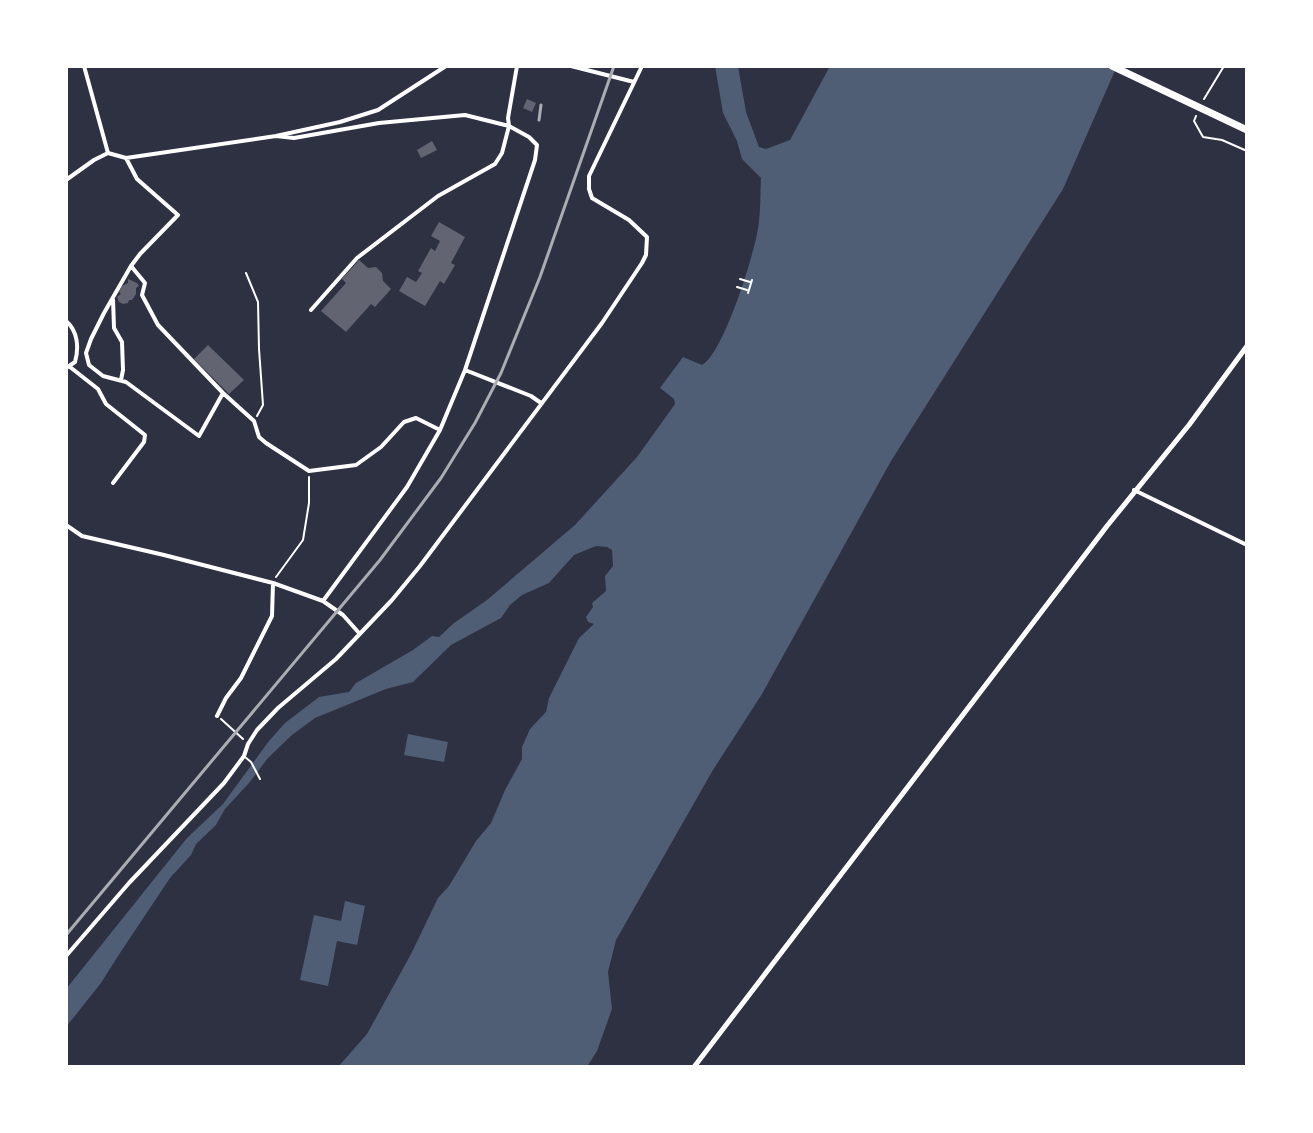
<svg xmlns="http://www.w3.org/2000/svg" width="1313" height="1133" font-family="Georgia,serif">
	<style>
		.water { fill: #4f5d75 }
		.building { fill: #626471 }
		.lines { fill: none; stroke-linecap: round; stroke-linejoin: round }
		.path { stroke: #fff; stroke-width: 2 }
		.service { stroke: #fff; stroke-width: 2 }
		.minor { stroke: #fff; stroke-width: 4 }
		.tertiary { stroke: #fff; stroke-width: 5 }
		.primary { stroke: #fff; stroke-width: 7 }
		.rail { stroke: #abadb3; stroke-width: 3 }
	</style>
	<rect width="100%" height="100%" fill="#2d3142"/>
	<!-- water -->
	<path class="water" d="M715,66H738L746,112L759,147L766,149L790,140L830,66H1117L1063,189L891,461L762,694L713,770L616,940L608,972L612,1009L597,1051L587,1067H338L367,1034L411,954L438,898L449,886L476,841L491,823L505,790L522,759V747L530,729L546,712L549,698L579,638L594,624L588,622L586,617L593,607L592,603L606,591L605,576L613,566L612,550L607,547L596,546L574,555L549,583L522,595L510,605L501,618L451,645L413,682L386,689L315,718L292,735L268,758L249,783L225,809L216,825L196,844L191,855L170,878L118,956L101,983L66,1027V989L187,838L223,804L269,741L285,723L319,697L349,692L356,683L413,650L432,636L439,637L454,623L487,600L575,525L637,457L675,404L674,399L660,388L683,357L702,365C723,354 752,260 757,234C761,216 760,196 761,178L742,159L737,141L723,113Z
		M408,734L448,742L444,762L404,755Z
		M345,901L365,906L357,945L337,941L328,986L300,980L314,915L341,921Z"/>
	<!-- building -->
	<path class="building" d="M527,99L536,103L532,112L523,108Z
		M432,141L437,150L421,158L417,150Z
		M439,222L465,237L451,263L455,265L444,284L440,281L425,306L399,291L407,277L416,282L422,273L418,271L431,248L435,251L440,241L431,236Z
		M359,260L368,268L376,267L382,273L383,281L391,289L375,307L371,304L346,332L321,311L346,283L342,279Z
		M128,279L137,283L139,286L136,288V294L132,300H129L128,303L123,304L119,302L117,297L121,294L119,292L122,286L128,283Z
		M208,345L244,380L229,394L194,359Z"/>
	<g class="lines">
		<!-- path -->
		<path class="path" d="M1204,99L1224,66
			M1196,116L1194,121L1203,137L1222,140L1247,151
			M246,273L258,302L259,349L263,405L257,416
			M740,279L750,282
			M737,287L747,290
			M748,293L752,280
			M276,577L303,540L309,503V477
			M221,719L243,739"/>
		<!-- service -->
		<path class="service" d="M245,757L251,762L260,779"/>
		<!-- minor -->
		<path class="minor" d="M84,66L108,153
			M571,66L634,82
			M276,136L294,138L379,123L465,115L509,126L529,137L537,145L535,160L465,370L440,430L407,487L323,601
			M126,158L137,179L178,215L140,254L131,266L104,313L91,339L86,353L89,365L103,376L126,382L199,436L223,393
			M66,180L94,160L108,153L126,158L276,136L340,122L378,110L446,66
			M131,266L145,283L142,295L158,325L223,393L254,421L259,437L266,443L309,471L356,465L381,447L404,422L416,418L440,430
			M113,299L114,328L122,342L123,370L121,380
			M311,310L357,258L438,196L495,164L502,153L509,126L508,118L517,66
			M66,321C78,331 79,348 75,362L66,368
			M70,367L98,389L106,404L145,435L144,442L113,483
			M465,370L531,396L541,403
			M1134,490L1247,545
			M66,525L82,536L164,555L273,583L323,601L343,615L359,633
			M217,716L226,698L241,678L272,616L273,583
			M66,956L129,883L224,783L244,756L248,744L257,730L278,708L336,659L392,600L420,566L602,323L642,263L646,255L647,237L629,220L592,198L589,189V176L642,66"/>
		<!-- tertiary -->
		<path class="tertiary" d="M694,1067L1107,526L1189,425L1247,346"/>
		<!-- primary -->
		<path class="primary" d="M1112,66L1247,130"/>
		<!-- rail -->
		<path class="rail" d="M539,120L541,105
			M66,935L380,560L441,478L475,423L501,373L540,277L614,66"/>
	</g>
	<!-- border -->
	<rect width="1313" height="1133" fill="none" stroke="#ffffff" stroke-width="136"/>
</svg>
